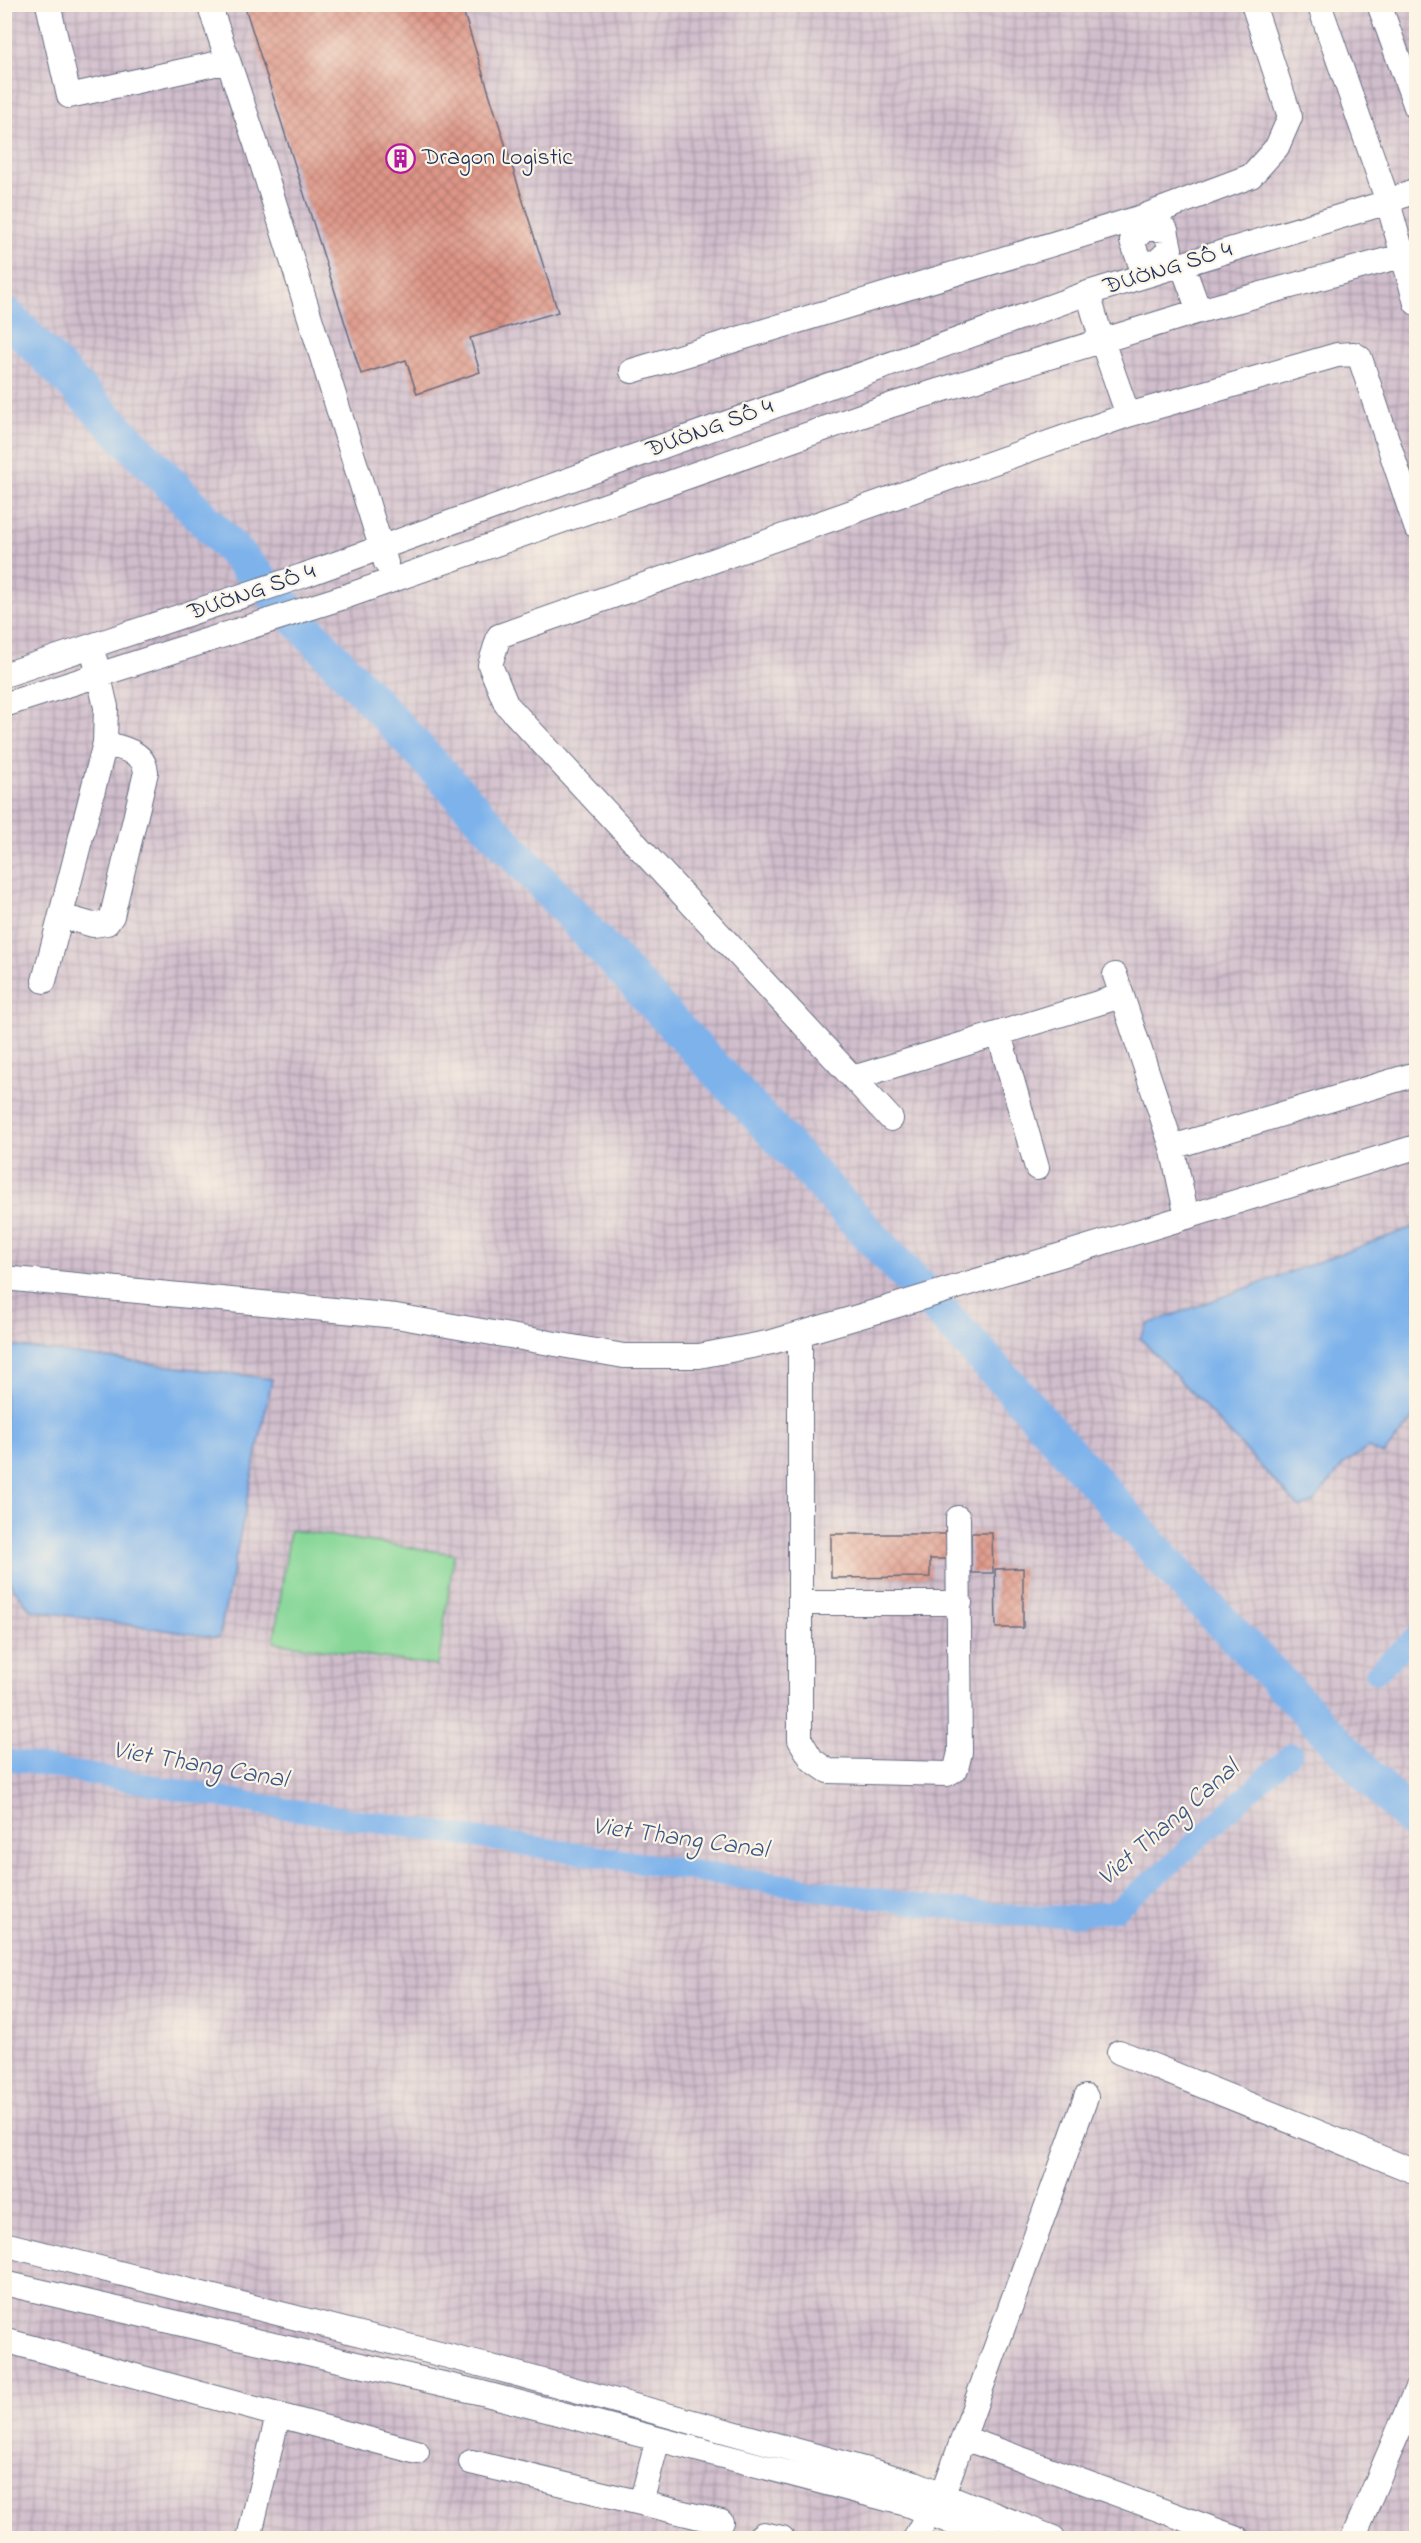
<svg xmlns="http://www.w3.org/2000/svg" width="1421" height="2543" font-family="'Indie Flower',sans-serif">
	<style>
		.industrial { fill: url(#industrial-grid) }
		.grass { fill: #86d797; stroke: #50837a; stroke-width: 1.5 }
		.water { fill: #7db2eb; stroke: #4c70a4; stroke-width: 1.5 }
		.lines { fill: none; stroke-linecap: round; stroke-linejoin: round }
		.canal { stroke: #7db2eb; stroke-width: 21 }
		.river { stroke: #7db2eb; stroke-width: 36 }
		.building { fill: url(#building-cross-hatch) }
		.minor-casing { stroke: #676d82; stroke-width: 26 }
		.minor { stroke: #fff; stroke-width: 24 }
		.labels { text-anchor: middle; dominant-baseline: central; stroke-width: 4.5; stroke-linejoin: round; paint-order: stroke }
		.poi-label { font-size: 24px; fill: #1b2f5e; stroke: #fcf5e5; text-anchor: start }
		.street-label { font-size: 24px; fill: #1b2f5e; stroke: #fcf5e5 }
		.water-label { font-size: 26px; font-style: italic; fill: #385688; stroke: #fcf5e5 }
	</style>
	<defs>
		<pattern id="industrial-grid" width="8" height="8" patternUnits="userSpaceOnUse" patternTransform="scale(1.5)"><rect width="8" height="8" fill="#d0bdcc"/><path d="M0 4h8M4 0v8" fill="none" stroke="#a89aa9"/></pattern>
		<pattern id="building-cross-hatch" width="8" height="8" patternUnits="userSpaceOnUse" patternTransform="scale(1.5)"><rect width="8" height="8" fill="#de9586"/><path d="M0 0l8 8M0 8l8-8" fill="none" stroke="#b37a71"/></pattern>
	</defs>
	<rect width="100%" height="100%" fill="#fcf5e5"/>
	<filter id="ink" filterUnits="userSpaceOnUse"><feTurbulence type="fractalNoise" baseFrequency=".0167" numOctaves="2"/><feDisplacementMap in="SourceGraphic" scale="12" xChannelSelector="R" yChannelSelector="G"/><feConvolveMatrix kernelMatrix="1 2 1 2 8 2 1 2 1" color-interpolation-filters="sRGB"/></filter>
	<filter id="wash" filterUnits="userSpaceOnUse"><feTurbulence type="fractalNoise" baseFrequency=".008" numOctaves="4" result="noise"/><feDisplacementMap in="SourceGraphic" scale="24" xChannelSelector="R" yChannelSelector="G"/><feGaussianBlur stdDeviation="1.35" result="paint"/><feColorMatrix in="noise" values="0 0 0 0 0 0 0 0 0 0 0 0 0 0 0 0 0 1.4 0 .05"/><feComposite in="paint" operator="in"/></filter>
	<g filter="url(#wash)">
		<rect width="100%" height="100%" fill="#f5e0c4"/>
		<!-- industrial -->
		<path class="industrial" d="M5,5H1416V2538H5Z"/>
		<!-- grass -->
		<path class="grass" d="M290,1530L454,1554L438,1666L274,1642Z"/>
		<!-- water -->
		<path class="water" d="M1416,1226V1401L1413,1419L1383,1455L1368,1448L1344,1464L1314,1502L1300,1508L1140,1338L1148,1324Z
			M5,1345L272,1379L219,1638L31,1610L5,1577Z"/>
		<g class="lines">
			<!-- canal -->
			<path class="canal" d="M1376,1673L1416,1636
				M4,1759L288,1809L919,1905L1018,1916H1076L1116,1910L1168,1867L1292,1753"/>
			<!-- river -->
			<path class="river" d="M4,313L176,489L1009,1385L1183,1581L1416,1825"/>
		</g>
		<g id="blocks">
			<!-- building -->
			<path class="building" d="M244,4H461L558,312L470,338L480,372L417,394L406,360L361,374Z
				M971,1533H992L993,1573H971Z
				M831,1534H953V1559H930V1577L831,1578Z
				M1023,1568V1628H996L995,1569Z"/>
		</g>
	</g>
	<g filter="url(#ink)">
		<use href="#blocks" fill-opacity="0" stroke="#676d82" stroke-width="1.5"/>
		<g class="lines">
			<defs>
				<path id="minor" d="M48,4L69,96L228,61
					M209,4L256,144L386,563
					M1319,4L1388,202L1416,303
					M1379,4L1416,107
					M1146,228L1166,230L1170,249L1157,262L1140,263L1132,241Z
					M1182,264L1199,311
					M1088,293L1102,341L1128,415
					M632,371L1142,217L1251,176L1277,147L1290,117L1253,4
					M4,675L302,576L1088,293L1388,202L1416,190
					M4,705L347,596L892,405L1199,311L1416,252
					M61,916L93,925L107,923L112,916L146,772C144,751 123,749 105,743
					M1115,975L1172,1147L1187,1217
					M44,981L105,743L106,707L95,660
					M999,1034L1037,1168
					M853,1078L1121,996
					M891,1119L506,704L490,665L499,636L1128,415L1337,355L1354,354L1360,358L1416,527
					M1172,1147L1416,1074
					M4,1278L396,1316L624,1356H699L772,1342L878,1311L1416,1147
					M800,1334V1740L812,1760L828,1771L947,1774L956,1769L960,1752L958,1518
					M801,1603H960
					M1119,2052L1416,2172
					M4,2244L499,2369L915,2483L1053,2538
					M4,2283L482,2393L906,2504L990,2538
					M4,2340L278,2415
					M964,2438L1237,2538
					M471,2462L641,2503L658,2439
					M943,2494L1086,2097
					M641,2503L721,2522
					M249,2538L278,2415L417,2452
					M758,2538L763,2534L782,2538
					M915,2538L928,2514
					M1353,2538L1416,2390"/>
			</defs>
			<!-- minor casing -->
			<use href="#minor" class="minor-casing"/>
			<!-- minor -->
			<use href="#minor" class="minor"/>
		</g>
	</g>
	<!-- icons -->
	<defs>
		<symbol id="building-ring" viewBox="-11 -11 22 22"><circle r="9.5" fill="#fcf5e5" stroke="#b5179e" stroke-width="1.5"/><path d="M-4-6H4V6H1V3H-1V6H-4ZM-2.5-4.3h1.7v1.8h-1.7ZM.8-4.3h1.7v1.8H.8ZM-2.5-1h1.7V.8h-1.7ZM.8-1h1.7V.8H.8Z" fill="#b5179e"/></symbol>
	</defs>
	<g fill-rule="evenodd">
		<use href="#building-ring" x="384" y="142" width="33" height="33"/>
	</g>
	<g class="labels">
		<!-- poi labels -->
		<g class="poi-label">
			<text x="422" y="158">Dragon Logistic</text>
		</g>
		<!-- street labels -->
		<g class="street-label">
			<text transform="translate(1168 269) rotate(-17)">ĐƯỜNG SỐ 4</text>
			<text transform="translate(710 429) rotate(-20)">ĐƯỜNG SỐ 4</text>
			<text transform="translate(252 593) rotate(-19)">ĐƯỜNG SỐ 4</text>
		</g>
		<!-- water labels -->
		<g class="water-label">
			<text transform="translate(200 1766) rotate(10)">Viet Thang Canal</text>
			<text transform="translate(1169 1824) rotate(-41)">Viet Thang Canal</text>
			<text transform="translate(680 1839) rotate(8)">Viet Thang Canal</text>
		</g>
	</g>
	<!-- margin -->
	<rect width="1421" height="2543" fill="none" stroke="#fcf5e5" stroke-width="24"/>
</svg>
